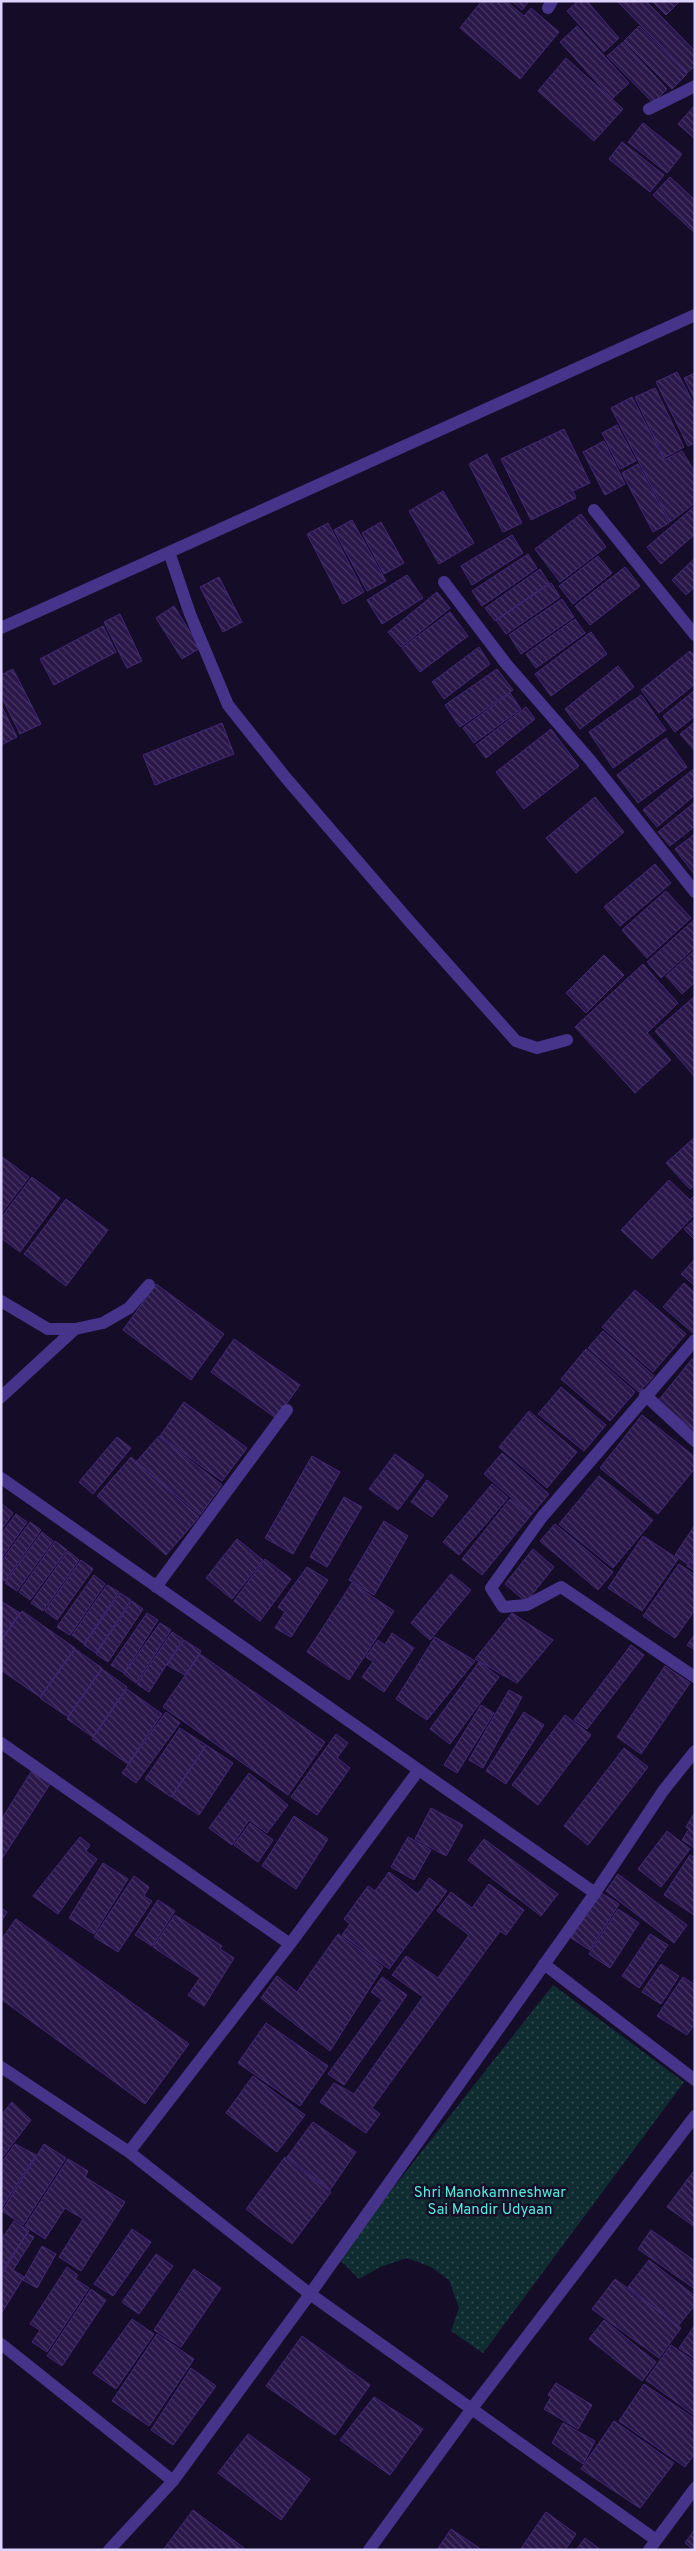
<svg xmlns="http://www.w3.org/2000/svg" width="696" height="2551" font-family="Overpass,sans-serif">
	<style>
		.park { fill: url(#park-dots) }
		.building { fill: url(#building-back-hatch); stroke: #442778 }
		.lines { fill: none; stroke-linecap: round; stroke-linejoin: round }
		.minor { stroke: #45348a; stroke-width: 12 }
		.labels { text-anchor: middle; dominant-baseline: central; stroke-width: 5; stroke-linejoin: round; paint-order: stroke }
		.park-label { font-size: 15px; fill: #54eadc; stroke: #150d27 }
	</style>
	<defs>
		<pattern id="park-dots" width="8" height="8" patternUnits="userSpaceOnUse" patternTransform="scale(1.25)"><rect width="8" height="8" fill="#0f2d31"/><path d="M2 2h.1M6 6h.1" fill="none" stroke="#324b50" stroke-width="1.8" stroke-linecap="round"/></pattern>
		<pattern id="building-back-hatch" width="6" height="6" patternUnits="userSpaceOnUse" patternTransform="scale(1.25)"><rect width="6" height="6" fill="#291749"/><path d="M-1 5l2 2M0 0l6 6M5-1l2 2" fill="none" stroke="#483864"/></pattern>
	</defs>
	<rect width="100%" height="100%" fill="#150d27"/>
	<!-- park -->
	<path class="park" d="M553,1985L684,2082L483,2353L451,2331L459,2308L449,2280L431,2267L407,2258L380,2267L359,2279L338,2258Z"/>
	<!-- building -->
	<path class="building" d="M482,1H506L524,16L531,8L559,32L520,79L460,28Z
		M512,1H529L522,10Z
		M578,1H587L619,38L604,52L567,11Z
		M617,1H646L695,51V66L687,73Z
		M652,1H680L666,15Z
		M577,26L629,83L612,99L560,42Z
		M639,26L687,74L672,89L624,41Z
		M623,42L667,89L653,103L607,56Z
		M566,58L623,109L594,141L538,91Z
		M695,105V139L678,124Z
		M643,123L682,154L667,173L628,142Z
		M622,142L664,175L650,192L609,159Z
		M670,177L695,200V233L653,195Z
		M677,372L695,406V443L688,446L656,382Z
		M695,373V400L684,378Z
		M655,388L684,447L664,458L635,397Z
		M632,397L664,460L682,451L695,472V503L670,522L611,408Z
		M617,425L636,461L620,469L602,433Z
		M564,429L590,483L573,491L576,498L531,520L501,459Z
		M604,441L625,484L605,495L583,452Z
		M487,454L522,523L503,532L469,464Z
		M638,464L669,523L653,532L622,473Z
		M443,491L474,543L439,564L409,511Z
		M695,506V534L661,564L647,547Z
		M581,514L606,547L560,582L535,549Z
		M352,520L386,581L367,591L334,530Z
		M381,522L404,563L384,574L362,533Z
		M328,523L364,592L343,604L307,534Z
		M512,535L523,553L472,585L461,566Z
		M528,554L537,568L482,606L472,591Z
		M598,556L612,573L573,604L559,586Z
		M695,558V587L686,595L672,580Z
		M625,567L640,586L590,625L575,606Z
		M540,569L549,583L495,621L485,608Z
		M407,575L423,598L382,624L367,600Z
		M219,577L242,622L223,632L200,587Z
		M551,583L560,597L506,634L496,620Z
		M437,592L450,608L401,647L388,632Z
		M562,599L574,617L521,654L509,635Z
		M174,606L200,648L182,659L156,618Z
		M450,612L468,636L420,672L402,648Z
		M120,614L142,661L127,668L104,622Z
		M575,619L585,633L536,668L526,654Z
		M103,626L116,652L54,685L40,659Z
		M591,632L607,654L551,696L535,674Z
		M479,647L490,664L444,699L432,682Z
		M690,651L695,656V684L659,713L641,690Z
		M618,666L634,687L580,729L565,709Z
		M13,669L41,724L20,734L1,696V675Z
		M497,669L513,690L460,727L445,705Z
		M695,690V716L675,732L663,716Z
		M510,693L521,709L474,743L463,728Z
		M641,695L666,730L613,768L589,732Z
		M1,705L17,737L1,745Z
		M526,707L535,719L486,758L476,745Z
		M695,722V751L680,734Z
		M222,723L234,754L155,785L143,755Z
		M551,729L579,766L524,809L496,772Z
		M666,738L687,767L638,803L617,775Z
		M695,768V795L657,827L643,810Z
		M595,797L624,832L576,873L546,838Z
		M695,802V826L670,846L658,832Z
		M695,834V874H694L675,849Z
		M655,864L671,883L620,926L604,907Z
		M666,891L691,918L647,958L622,930Z
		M695,919V947L661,978L647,962Z
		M695,950V982L682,994L666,976Z
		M604,955L624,975L586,1013L566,993Z
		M643,964L678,1003L647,1033L671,1060L635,1093L575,1027Z
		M695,996V1077L655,1031Z
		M695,1137V1185L690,1189L666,1163Z
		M1,1156L29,1177L1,1214Z
		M32,1177L60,1198L20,1252L1,1238V1218Z
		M669,1180L690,1200L695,1195V1214L652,1259L621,1230Z
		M66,1199L108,1230L66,1286L24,1254Z
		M695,1219V1240L684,1229Z
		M695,1259V1286L681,1274Z
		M684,1283L695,1293V1331L693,1333L663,1307Z
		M156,1284L224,1334L191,1380L123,1330Z
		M635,1290L686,1334L653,1372L602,1327Z
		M603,1331L654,1376L639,1392L588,1348Z
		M234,1339L300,1385L276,1418L211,1372Z
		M586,1349L635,1392L610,1421L561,1379Z
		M692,1359L695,1360V1431L658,1401Z
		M561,1387L606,1425L584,1451L538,1414Z
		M184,1402L247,1448L222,1481L160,1436Z
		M529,1411L577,1452L547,1488L499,1447Z
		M642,1415L695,1457V1468L658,1514L600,1468Z
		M159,1436L222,1485L200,1515L136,1462Z
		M117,1437L131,1448L93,1494L79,1482Z
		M502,1453L549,1494L531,1515L484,1474Z
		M395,1454L424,1475L398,1510L369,1489Z
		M312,1456L340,1472L293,1554L265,1538Z
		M131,1457L199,1517L166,1555L97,1496Z
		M599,1476L653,1520L613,1568L559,1524Z
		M427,1480L448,1496L432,1517L411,1502Z
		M492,1484L508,1498L459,1555L443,1542Z
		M344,1497L362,1507L327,1567L310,1557Z
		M510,1499L531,1515L482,1575L462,1559Z
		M2,1504L13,1513L1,1530V1505Z
		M16,1514L27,1522L1,1559V1534Z
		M384,1521L408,1536L374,1595L349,1580Z
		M30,1522L41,1530L5,1581L1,1578V1562Z
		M555,1524L613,1572L598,1590L540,1541Z
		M695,1525V1552L687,1564L675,1555Z
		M42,1532L53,1541L17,1591L5,1583Z
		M643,1536L678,1559L642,1611L608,1588Z
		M237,1539L263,1560L232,1599L206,1578Z
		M55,1541L67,1550L30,1600L19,1592Z
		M533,1549L554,1567L526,1602L505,1584Z
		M68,1551L79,1560L43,1611L31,1603Z
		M695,1555V1571L687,1566Z
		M265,1559L291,1579L260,1621L234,1601Z
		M81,1560L93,1569L57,1620L45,1611Z
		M679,1564L695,1575V1610L675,1638L643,1616Z
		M307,1567L328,1580L291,1637L275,1628L285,1612L278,1607Z
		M451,1574L471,1590L430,1640L411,1623Z
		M94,1575L105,1584L70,1635L57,1627Z
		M352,1583L394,1611L349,1680L307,1652Z
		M107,1585L119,1592L84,1644L72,1635Z
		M120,1593L131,1600L96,1653L84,1645Z
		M1,1601L20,1613L1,1640Z
		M132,1601L143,1609L108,1662L96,1654Z
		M22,1611L75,1648L40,1697L1,1670V1641Z
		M147,1613L158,1620L124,1673L111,1665Z
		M512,1613L553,1640L517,1683L475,1659Z
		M160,1623L171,1630L136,1683L124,1674Z
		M172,1632L183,1639L149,1692L137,1684Z
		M392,1633L414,1648L384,1692L362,1677L373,1662L366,1657L378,1640L385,1645Z
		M695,1634V1650L687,1645Z
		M435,1637L475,1661L427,1720L396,1699Z
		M184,1640L201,1651L185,1675L167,1665Z
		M631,1645L644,1655L587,1729L574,1720Z
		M75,1649L102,1668L68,1717L40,1698Z
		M200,1654L325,1742L288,1795L163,1707Z
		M479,1662L499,1677L450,1744L430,1729Z
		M665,1666L690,1683L641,1754L617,1737Z
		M102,1669L127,1687L93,1737L67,1719Z
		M127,1689L162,1714L128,1764L92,1739Z
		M509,1690L522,1697L483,1768L469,1760Z
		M481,1705L494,1713L457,1773L444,1765Z
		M166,1712L180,1723L136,1783L122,1773Z
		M524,1712L544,1725L506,1784L486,1771Z
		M565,1715L591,1735L538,1805L512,1785Z
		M180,1728L206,1745L171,1797L145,1779Z
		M336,1734L348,1743L337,1758L350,1768L317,1815L291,1797Z
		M206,1745L233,1763L199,1815L172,1797Z
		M624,1748L648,1767L588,1845L564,1826Z
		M33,1769L52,1781L1,1860V1820Z
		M249,1773L288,1805L267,1833L249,1820L232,1845L209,1828Z
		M431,1808L463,1825L446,1856L415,1839Z
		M695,1812V1848L682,1840L689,1829L686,1827Z
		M294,1816L328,1839L296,1889L262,1866Z
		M250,1823L273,1840L258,1862L234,1845Z
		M667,1831L690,1849L661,1887L638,1869Z
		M80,1837L90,1845L86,1851L97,1859L58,1914L33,1896Z
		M408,1837L431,1850L414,1880L391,1867Z
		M484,1839L558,1894L541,1916L468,1860Z
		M690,1855L695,1858L694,1915L664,1895Z
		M103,1863L128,1879L94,1934L69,1918Z
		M389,1872L418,1894L429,1878L447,1891L389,1969L342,1935L350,1924L344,1919L368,1886L375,1891Z
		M618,1874L687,1925L674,1943L606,1891Z
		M134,1876L149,1887L144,1896L152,1901L118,1952L94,1937Z
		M489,1884L524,1910L506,1935L500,1931L372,2108L380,2114L366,2133L320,2102L334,2083L354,2094L423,1997L392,1975L406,1956L438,1978L469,1935L437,1911L451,1892L472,1908Z
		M600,1892L619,1904L590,1950L571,1938Z
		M158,1900L175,1911L152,1946L135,1935Z
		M1,1908L7,1912L1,1922Z
		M618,1909L639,1923L610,1968L589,1954Z
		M175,1915L222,1946L220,1949L234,1958L204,2006L188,1995L200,1978L153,1947Z
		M16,1919L189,2044L145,2104L1,1999V1940Z
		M338,1934L383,1967L330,2051L261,1998L277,1976L297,1992Z
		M650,1934L668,1945L639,1988L622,1976Z
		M661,1964L679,1976L661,2004L642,1992Z
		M382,1977L407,1995L344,2085L328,2074L382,2000L371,1992Z
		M683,1977L695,1985V2024L687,2035L657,2016Z
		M266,2023L328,2066L300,2106L238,2063Z
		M253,2076L305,2115L277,2152L226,2113Z
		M12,2102L31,2120L1,2159V2115Z
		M313,2122L356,2152L330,2190L287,2157Z
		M15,2144L36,2155L1,2209V2163Z
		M44,2144L66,2158L23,2225L2,2211Z
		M285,2157L331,2192L292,2244L246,2209Z
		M68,2159L88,2171L85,2177L125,2202L81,2271L59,2257L83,2219L65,2208L45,2239L25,2226Z
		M693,2172L695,2174V2227L667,2207Z
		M14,2221L29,2231L1,2272V2240Z
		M132,2229L151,2242L113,2296L94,2284Z
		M651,2230L695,2261V2289L638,2249Z
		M27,2233L34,2237L13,2270L24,2277L1,2314V2275Z
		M42,2246L56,2254L37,2288L23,2280Z
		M156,2254L173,2266L139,2314L122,2302Z
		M649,2260L695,2296V2305L678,2326L628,2287Z
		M67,2267L78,2275L75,2279L89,2288L47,2352L32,2342L40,2330L30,2324Z
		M194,2269L221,2288L181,2347L154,2330Z
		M615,2279L681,2328L659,2358L592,2309Z
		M91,2289L106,2300L62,2366L47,2356Z
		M132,2319L154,2334L116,2389L93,2373Z
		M604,2320L656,2362L642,2381L589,2339Z
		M695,2325V2359L679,2348Z
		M157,2334L194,2359L149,2426L112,2401Z
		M302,2336L370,2385L335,2435L266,2386Z
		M671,2345L695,2362V2416L646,2380Z
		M191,2368L216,2386L173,2445L151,2430Z
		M556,2383L592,2405L578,2429L544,2409L551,2397L548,2395Z
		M644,2384L695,2419V2453L685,2467L619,2421Z
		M374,2397L423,2429L390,2475L340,2440Z
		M614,2421L674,2463L640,2508L581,2469Z
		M563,2423L595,2441L583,2464L552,2443Z
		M248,2434L310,2479L281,2520L218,2473Z
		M193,2510L244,2548L243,2550H163Z
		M546,2512L576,2534L565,2550H520Z
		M451,2529L482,2550H437Z
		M695,2529V2550H694L685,2543Z
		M585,2538L601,2550H576Z"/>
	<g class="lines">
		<!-- minor -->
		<path class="minor" d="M548,8L552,1
			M649,109L695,86
			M594,510L695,635
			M169,552L190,614L228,705L286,778L410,922L516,1041L537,1048L567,1040
			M444,582L507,665L590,760L695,892
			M1,628L695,315
			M1,1301L48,1329H75L103,1323L129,1308L149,1285
			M695,1340L542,1517L491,1588L503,1607L527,1605L561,1587L695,1677
			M645,1395L695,1441
			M1,1397L75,1329
			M1,1478L595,1893
			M156,1587L287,1410
			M1,1743L290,1944
			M544,1964L695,2080
			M1,2067L129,2152L310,2294L656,2540
			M129,2152L290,1944L418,1771
			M1,2344L173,2481
			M109,2550L173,2481L310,2294L595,1893L663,1791L695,1751
			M369,2550L473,2407L695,2116
			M649,2550L695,2488"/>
	</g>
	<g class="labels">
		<!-- park labels -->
		<g class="park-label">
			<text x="490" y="2193">Shri Manokamneshwar<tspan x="490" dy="17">Sai Mandir Udyaan</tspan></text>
		</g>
	</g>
	<!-- border -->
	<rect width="696" height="2551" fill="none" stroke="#dfd3ff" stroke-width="5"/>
</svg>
